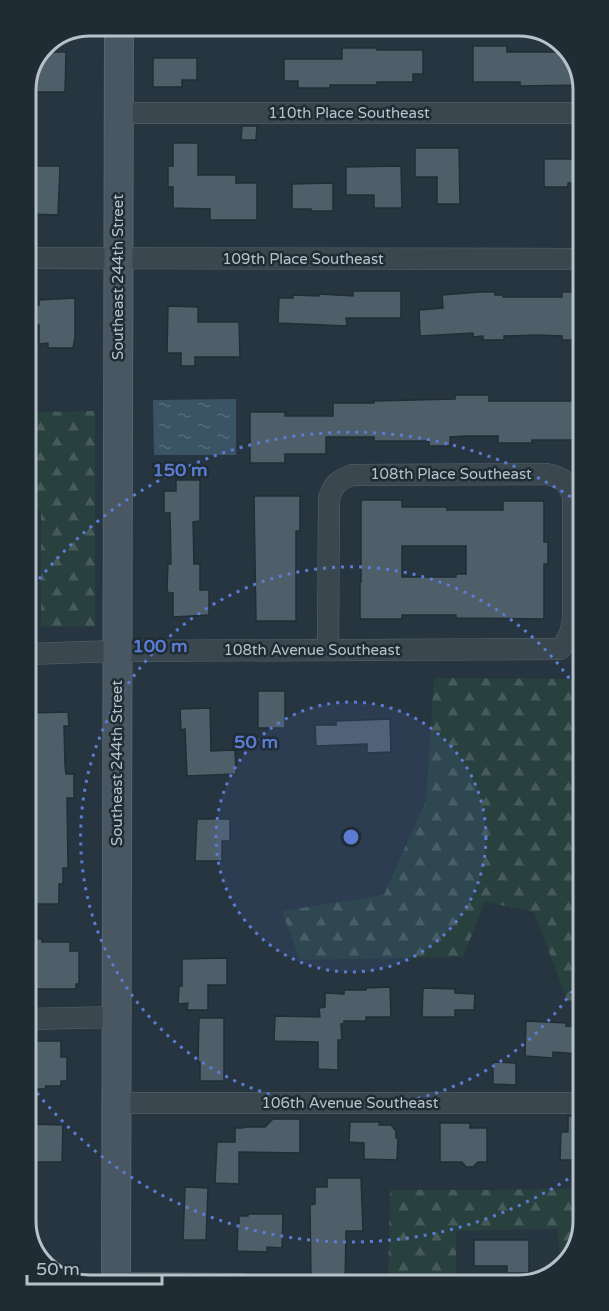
<svg xmlns="http://www.w3.org/2000/svg" width="609" height="1311" font-family="'Varela Round',sans-serif">
	<style>
		.forest { fill: url(#forest-firs) }
		.water { fill: url(#water-ripples) }
		.building { fill: #4f5f6a; stroke: #212e36; stroke-width: 1.5; fill-rule: evenodd }
		.lines { fill: none; stroke-linecap: round; stroke-linejoin: round }
		.street-casing { stroke: #58646d; stroke-width: 22 }
		.secondary-casing { stroke: #58646d; stroke-width: 30 }
		.street { stroke: #3a474f; stroke-width: 21 }
		.secondary { stroke: #485762; stroke-width: 28 }
		.ring { fill: none; stroke: #5b7cd2; stroke-width: 3; stroke-dasharray: 3 6 }
		.labels { text-anchor: middle; dominant-baseline: central; stroke-width: 5; stroke-linejoin: round; paint-order: stroke }
		.street-label { font-size: 15px; fill: #b7c1ca; stroke: #1f2c34 }
		.rim { fill: none; stroke: #b7c1ca; stroke-width: 3 }
		.centre { fill: #5b7cd2; stroke: #1f2c34; stroke-width: 3 }
		.ring-label { font-size: 18px; text-anchor: middle; font-weight: bold; fill: #5b7cd2; stroke: #1f2c34; stroke-width: 5; stroke-linejoin: round; paint-order: stroke }
	</style>
	<defs>
		<pattern id="forest-firs" width="22" height="20" patternUnits="userSpaceOnUse" patternTransform="scale(1.5)"><rect width="22" height="20" fill="#28403e"/><path d="M5 1l3.5 6h-7zM16 11l3.5 6h-7z" fill="#455a59"/></pattern>
		<pattern id="water-ripples" width="26" height="14" patternUnits="userSpaceOnUse" patternTransform="scale(1.5)"><rect width="26" height="14" fill="#3a5465"/><path d="M2 4q2-2 4 0t4 0M15 11q2-2 4 0t4 0" fill="none" stroke="#546b7a"/></pattern>
	</defs>
	<rect width="100%" height="100%" fill="#26353f"/>
	<!-- forest -->
	<path class="forest" d="M95,411V627H41V510H27V420L38,412Z
		M434,678L582,679L583,1007L567,1000L534,912L485,902L463,957L300,960L282,911L384,895L426,800Z
		M583,1188V1222L570,1260L561,1267L557,1229L456,1231V1274L459,1283H388L390,1190H493Z"/>
	<!-- water -->
	<path class="water" d="M236,399V455H154L153,400Z"/>
	<!-- building -->
	<path class="building" d="M473,46H507V52H568L580,69V85L520,86V82H473Z
		M342,48H377V50H423V74H413V82H377V85H330V88H298V81H284V59H342Z
		M41,52H66L65,92H35V79H29Z
		M153,58H197V80H182V87H153Z
		M242,126H257L256,140H241Z
		M173,143H198V175H236V183H257V220H210V209L173,208V187H168V166H173Z
		M415,148H459L460,204H437V177H415Z
		M544,159H580V183H568V187H544Z
		M36,166H60L58,215L26,214V191H36Z
		M401,166L402,208H374V195H346V167Z
		M333,183V211H311V209H292V184Z
		M353,291H401V318H346L347,326L278,323L279,298H293V295L319,296V294L353,296Z
		M480,292H495V295H503V297H562V292H581V340H562V336L537,335L504,336V340H483V336L473,337V333L420,336L419,310L443,308L442,295Z
		M75,298V338L73,348H48V343L39,344V325H26V305H39V300Z
		M168,306L198,307V322H239L240,357H195V366H181V353H167Z
		M455,395H489V401H573V406H581V440H532V443H498V436H466L450,437V446H429V441H374V437H326V454H285V463H250V412H285V416H333V403H374V401L455,399Z
		M176,480H200V521L193,522L194,564H200V590H209V615L173,617V593H168L167,588L168,564H171L170,513H164V491H176Z
		M254,496H300V531H296V621H256Z
		M361,500H402V507H447V510H503V501H544V542H548V564H544V619L456,618V615H402V619H360V582H361ZM402,546H466V574H456V577H402Z
		M258,691H285V728H258Z
		M210,708L211,751L235,750L236,774L187,776L185,729L181,730L180,709Z
		M68,712L69,726H64L65,765L66,774H74V798H67L68,868H63V884H59V904H34V874L28,875V769H29L30,733H34V726H28L27,713Z
		M390,719L391,752L367,753V744L316,746L315,725H336V721Z
		M197,819H230V841H222V861H195Z
		M28,938L42,939V942H70V951H79V984H76V989H28Z
		M227,958V985H208V1010H187L188,1003L178,1004L179,986H182V959Z
		M390,987L391,1017H366V1021H344V1024H341L342,1040H338V1070L318,1069V1042L274,1041L275,1016L320,1017L319,1008L325,1007V993L344,994V990H366V988Z
		M423,988L455,989V993L475,994L474,1010H455V1017H422Z
		M199,1018H224V1081H200V1062H198Z
		M526,1021L566,1023V1026L580,1027V1054L553,1052V1058L525,1056Z
		M30,1041H61V1057H67V1081H61V1086H46L45,1089H30Z
		M493,1062L516,1063V1085L493,1084Z
		M568,1116H583V1160H560L561,1132H568Z
		M273,1119H300V1153L239,1152V1184L215,1183L217,1142H235V1128H243L244,1127H265Z
		M350,1122H380L379,1125H391L396,1131V1138H398L397,1160L364,1159V1143L349,1142Z
		M440,1123H470V1128H487V1162H478L473,1167H466L462,1162H440Z
		M29,1124L63,1125L62,1162H36V1150H29Z
		M327,1178H361L363,1231H346L345,1283L319,1284V1278H311L310,1205L315,1204V1187H327Z
		M185,1187L208,1188L206,1240H183Z
		M248,1214H283L282,1248L267,1247V1252L237,1251L238,1223H239V1216H248Z
		M474,1240H529V1273H507V1266H474Z"/>
	<g class="lines">
		<defs>
			<path id="street" d="M119,113H580
				M26,258L581,259
				M27,654L117,651L560,649C569,638 572,631 573,617V496C567,480 561,477 546,474L352,475C338,481 334,483 329,498L328,650
				M28,1019L117,1017
				M116,1103H583
				M116,1283L242,1284"/>
			<path id="secondary" d="M116,1285L119,26"/>
		</defs>
		<!-- street casing -->
		<use href="#street" class="street-casing"/>
		<!-- secondary casing -->
		<use href="#secondary" class="secondary-casing"/>
		<!-- street -->
		<use href="#street" class="street"/>
		<!-- secondary -->
		<use href="#secondary" class="secondary"/>
	</g>
	<!-- distance rings -->
	<circle cx="351" cy="837" r="135" fill="#5b7cd2" fill-opacity=".12"/>
	<g class="ring">
		<circle cx="351" cy="837" r="135"/>
		<path d="M582 976A270 270 0 1 1 581 696"/>
		<path d="M583 1169A405 405 0 0 1 30 1084M28 593A405 405 0 0 1 580 503"/>
	</g>
	<g class="labels">
		<!-- street labels -->
		<g class="street-label">
			<text x="349" y="113">110th Place Southeast</text>
			<text x="303" y="259">109th Place Southeast</text>
			<text transform="translate(118 277) rotate(-90)">Southeast 244th Street</text>
			<text x="451" y="474">108th Place Southeast</text>
			<text x="312" y="650">108th Avenue Southeast</text>
			<text transform="translate(117 763) rotate(-90)">Southeast 244th Street</text>
			<text x="350" y="1103">106th Avenue Southeast</text>
		</g>
	</g>
	<!-- crop -->
	<path d="M0 0H609V1311H0ZM90 36H519A54 54 0 0 1 573 90V1221A54 54 0 0 1 519 1275H90A54 54 0 0 1 36 1221V90A54 54 0 0 1 90 36Z" fill="#1f2c34" fill-rule="evenodd"/>
	<path class="rim" d="M90 36H519A54 54 0 0 1 573 90V1221A54 54 0 0 1 519 1275H90A54 54 0 0 1 36 1221V90A54 54 0 0 1 90 36Z"/>
	<circle cx="351" cy="837" r="9" class="centre"/>
	<g class="ring-label">
		<text x="180" y="476">150 m</text>
		<text x="160" y="652">100 m</text>
		<text x="256" y="748">50 m</text>
	</g>
	<!-- scale -->
	<path d="M27 1275v9h135v-9" fill="none" stroke="#b7c1ca" stroke-width="3"/>
	<text x="36" y="1275" font-size="18" fill="#b7c1ca" stroke="#1f2c34" stroke-width="4.5" paint-order="stroke">50 m</text>
</svg>
